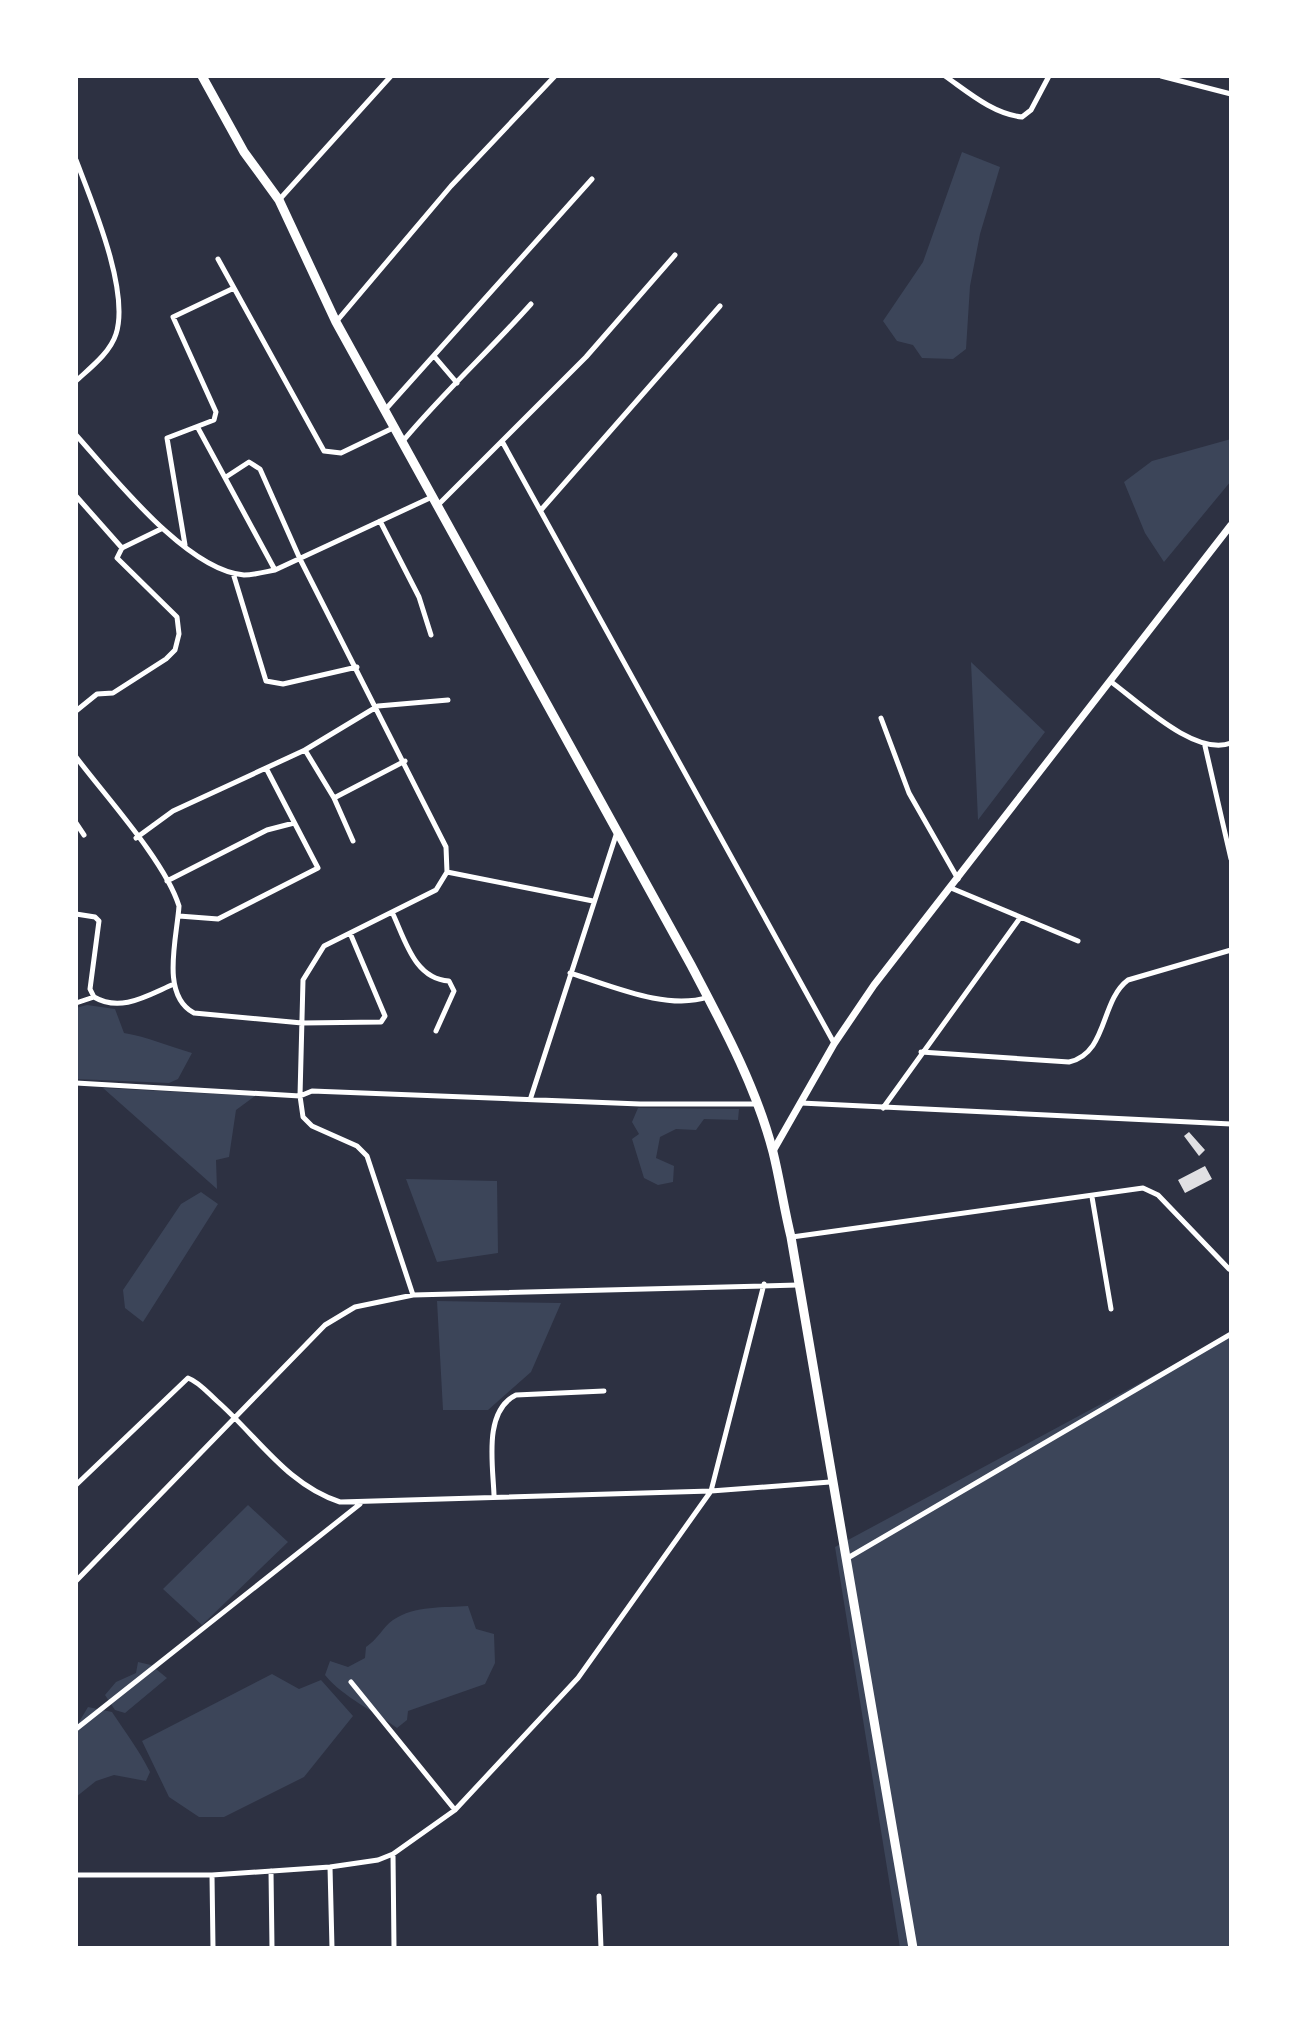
<svg xmlns="http://www.w3.org/2000/svg" width="1307" height="2024" font-family="Inter,sans-serif">
	<style>
		.green { fill: #3c4559 }
		.building { fill: #e0e0e3 }
		.lines { fill: none; stroke-linecap: round; stroke-linejoin: round }
		.minor { stroke: #fff; stroke-width: 5 }
		.tertiary { stroke: #fff; stroke-width: 7 }
		.trunk { stroke: #fff; stroke-width: 9 }
	</style>
	<rect width="100%" height="100%" fill="#2d3142"/>
	<!-- green -->
	<path class="green" d="M962,152L1000,167L980,234L970,286L966,349L953,359L922,358L913,345L897,341L883,321L923,262Z
		M1231,439V481L1164,562L1145,533L1124,482L1152,461Z
		M971,662L1045,732L978,820Z
		M87,1005L115,1009L124,1033C148,1037 168,1046 192,1053L178,1079L169,1083L76,1079V1008Z
		M103,1088L255,1096L236,1110L229,1157L216,1160L217,1189Z
		M638,1108L739,1109L738,1120L704,1119L696,1130L676,1129L660,1137L656,1158L674,1166L673,1182L658,1185L644,1178L632,1139L639,1134L632,1122Z
		M406,1179L497,1181L498,1253L437,1262Z
		M201,1192L218,1204L143,1322L125,1308L123,1290L181,1204Z
		M437,1301L561,1303L531,1372L488,1410H443Z
		M1231,1334V1948H900L835,1547Z
		M248,1505L288,1542L202,1625L163,1589Z
		M468,1606L476,1629L494,1634L495,1663L485,1684L408,1711L407,1720L397,1728C373,1710 344,1698 325,1675L330,1661L348,1667L365,1658L366,1647C378,1639 383,1627 393,1620C415,1605 444,1608 468,1606Z
		M138,1662L151,1665L167,1678L125,1713L115,1710L105,1695L116,1682L136,1673Z
		M272,1674L299,1689L321,1680L353,1716L304,1777L224,1817H199L169,1797L142,1741Z
		M88,1707L112,1712C126,1733 139,1750 150,1772L146,1781L114,1775L96,1781L76,1797V1727Z"/>
	<!-- building -->
	<path class="building" d="M1189,1132L1205,1150L1199,1156L1184,1136Z
		M1205,1166L1212,1179L1185,1193L1178,1180Z"/>
	<g class="lines">
		<!-- minor -->
		<path class="minor" d="M945,76C968,92 993,114 1022,117L1031,110L1049,76
			M1161,76L1231,94
			M76,160C92,202 130,291 116,334C110,353 90,368 76,381
			M279,200L391,76
			M218,259L324,451L341,453L393,428
			M336,322L451,186L555,76
			M434,356L457,383
			M385,410L592,179
			M198,428L275,570
			M76,435C113,476 187,571 244,575C254,575 265,572 275,570L432,497
			M403,441C443,393 489,351 531,304
			M503,443L834,1043
			M226,477L249,462L260,469L300,559L446,847L447,872L436,890L324,946L303,980L300,1096L303,1117L312,1126L357,1146L367,1156L413,1295
			M76,496L122,548
			M438,505L586,357L675,255
			M541,510L720,306
			M380,521L419,597L431,635
			M185,545L167,438L214,420L216,412L173,317L234,288
			M233,573L266,681L283,684L357,667
			M1110,681C1139,702 1195,757 1231,743
			M76,711L97,694L113,693L166,659L175,650L179,634L177,617L117,558L122,548L161,529
			M881,718L909,793L958,879
			M1205,746L1231,859
			M305,750L334,798L353,841
			M76,757C106,797 165,861 179,906C177,938 160,995 194,1013L302,1023L381,1022L385,1016L350,933
			M334,798L405,761
			M76,823L84,835
			M136,838L173,811L305,750L378,706L448,700
			M447,872L593,901
			M167,881L267,830L294,823
			M951,888L1078,941
			M392,912C405,939 414,979 449,981L454,991L436,1031
			M76,914L95,917L99,921L90,989L94,997C121,1013 148,995 174,984
			M179,916L218,919L318,868L266,768
			M570,973C610,985 667,1011 708,997
			M76,1003L94,997
			M921,1052L1069,1062C1108,1053 1100,1001 1128,980L1231,950
			M76,1083L300,1096L312,1091L640,1104H757
			M531,1097L617,832
			M801,1103L1231,1124
			M883,1108L1020,918
			M1092,1197L1111,1309
			M792,1237L1143,1188L1158,1195L1229,1269
			M76,1485L188,1378C199,1382 208,1393 217,1401C257,1436 287,1485 340,1502L711,1491L830,1482
			M494,1495C493,1465 483,1411 516,1395L604,1391
			M846,1559L1231,1334
			M76,1581L325,1325L355,1307L413,1295L798,1285
			M351,1682L455,1810
			M76,1729L360,1504
			M393,1854L394,1948
			M330,1867L332,1948
			M271,1871L272,1948
			M76,1875H212L330,1867L378,1860L393,1854L455,1810L578,1678L711,1491L764,1284
			M212,1875L213,1948
			M599,1896L601,1948"/>
		<!-- tertiary -->
		<path class="tertiary" d="M773,1151L834,1044L874,985L1231,525"/>
		<!-- trunk -->
		<path class="trunk" d="M202,76L244,152L279,200L336,322L691,965C722,1024 756,1086 773,1152C780,1180 784,1209 791,1237L913,1948"/>
	</g>
	<!-- border -->
	<rect width="1307" height="2024" fill="none" stroke="#ffffff" stroke-width="156"/>
</svg>
